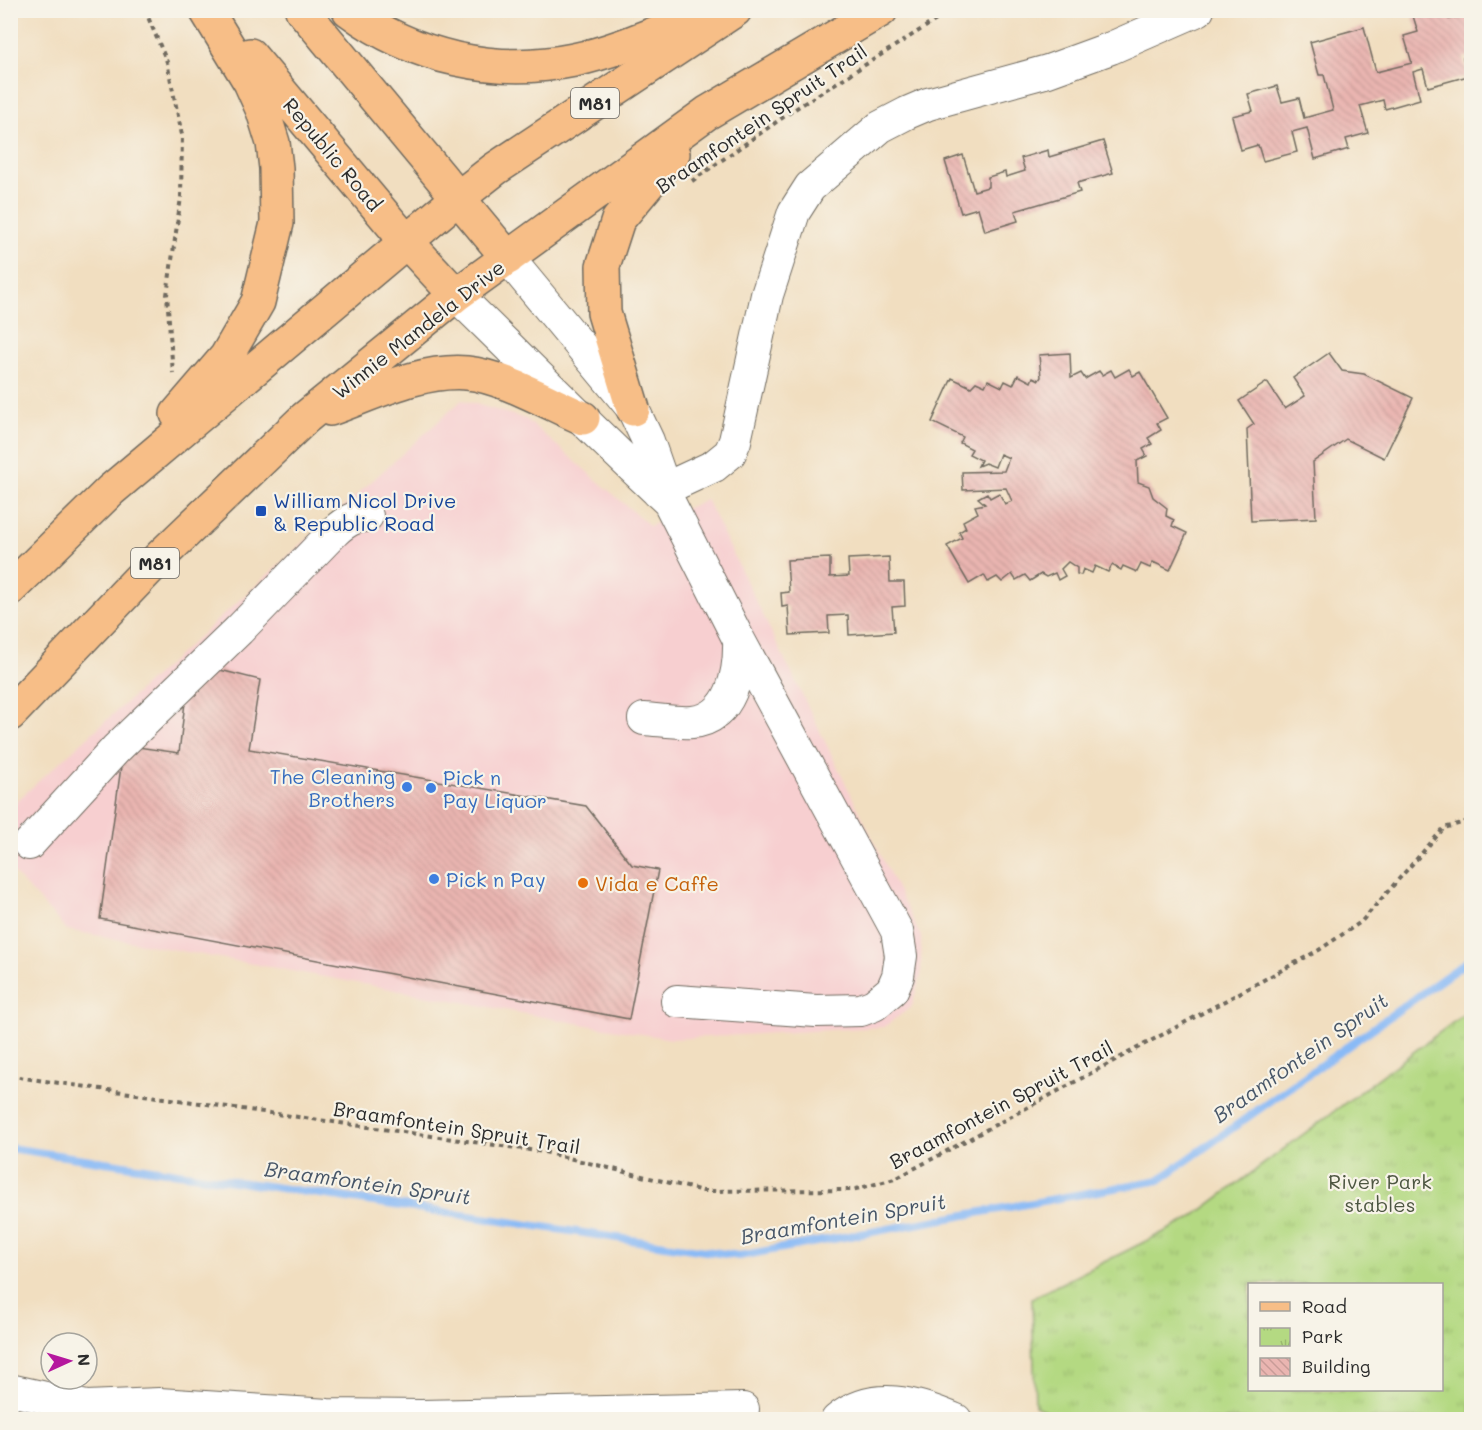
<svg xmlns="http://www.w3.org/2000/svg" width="1482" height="1430" font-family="Mali,sans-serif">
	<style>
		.built { fill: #f7cfd0 }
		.park { fill: url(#park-tufts); stroke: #708256; stroke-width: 1.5; fill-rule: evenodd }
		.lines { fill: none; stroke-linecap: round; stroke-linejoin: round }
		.stream { stroke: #89baf6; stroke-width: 8 }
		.building { fill: url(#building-back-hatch) }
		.minor-casing { stroke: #706a5f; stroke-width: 34 }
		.major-casing { stroke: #706a5f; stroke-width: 36 }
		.path { stroke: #706a5f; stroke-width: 4; stroke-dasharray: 4.5 4.5; stroke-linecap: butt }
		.minor { stroke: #fff; stroke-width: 32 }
		.major { stroke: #f7be87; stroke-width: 33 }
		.transit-dot { fill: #1a4fb4; stroke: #f7f3e8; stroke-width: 2 }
		.shop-dot { fill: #3f7fe0; stroke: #f7f3e8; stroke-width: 2 }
		.food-dot { fill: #e8710a; stroke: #f7f3e8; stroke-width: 2 }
		.labels { text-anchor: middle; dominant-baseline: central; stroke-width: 4.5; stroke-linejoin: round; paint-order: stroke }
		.shield { fill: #f7f3e8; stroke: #686764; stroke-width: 1.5 }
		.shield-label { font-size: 18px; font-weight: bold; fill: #2b2b2b }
		.street-label { font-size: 20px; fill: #2b2b2b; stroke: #f7f3e8 }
		.transit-label { font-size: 20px; fill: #164399; stroke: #f7f3e8; text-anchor: start }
		.shop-label { font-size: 20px; fill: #366cbe; stroke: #f7f3e8; text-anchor: start }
		.food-label { font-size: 20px; fill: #c56008; stroke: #f7f3e8; text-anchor: start }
		.park-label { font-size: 20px; fill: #4d5641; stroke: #f7f3e8 }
		.water-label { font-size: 21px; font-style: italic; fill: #475668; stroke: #f7f3e8 }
	</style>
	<defs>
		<pattern id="park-tufts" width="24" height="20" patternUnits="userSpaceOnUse" patternTransform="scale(1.5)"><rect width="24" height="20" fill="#b4d982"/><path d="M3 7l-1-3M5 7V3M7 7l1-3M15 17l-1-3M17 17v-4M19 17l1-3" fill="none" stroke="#9bba70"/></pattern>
		<pattern id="building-back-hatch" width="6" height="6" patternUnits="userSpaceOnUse" patternTransform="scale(1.5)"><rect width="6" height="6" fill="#eab5b1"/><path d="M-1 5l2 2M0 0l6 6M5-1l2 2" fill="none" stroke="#c99c98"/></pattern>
	</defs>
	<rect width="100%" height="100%" fill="#f7f3e8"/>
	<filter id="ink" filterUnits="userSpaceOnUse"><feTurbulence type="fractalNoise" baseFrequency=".0167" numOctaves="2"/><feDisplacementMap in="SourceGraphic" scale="12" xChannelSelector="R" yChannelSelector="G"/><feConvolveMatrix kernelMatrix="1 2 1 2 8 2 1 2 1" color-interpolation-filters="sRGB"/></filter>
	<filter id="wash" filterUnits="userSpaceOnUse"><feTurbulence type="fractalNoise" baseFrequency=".008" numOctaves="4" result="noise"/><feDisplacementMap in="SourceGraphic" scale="24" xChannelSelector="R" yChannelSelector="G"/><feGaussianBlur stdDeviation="1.35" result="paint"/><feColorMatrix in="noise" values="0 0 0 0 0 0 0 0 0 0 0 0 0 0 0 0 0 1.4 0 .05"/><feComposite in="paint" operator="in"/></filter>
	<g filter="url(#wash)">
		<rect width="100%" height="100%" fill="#f1dec0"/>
		<!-- built -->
		<path class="built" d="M462,400L526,419L650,526L706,499L921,937V976L911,1007L884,1027L672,1039L587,1025L67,930L11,870L10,807Z"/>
		<!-- park -->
		<path class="park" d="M1471,1009V1419L1065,1420L1035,1406L1032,1298L1190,1219ZM1250,1284H1442V1390H1250Z"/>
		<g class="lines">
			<!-- stream -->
			<path class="stream" d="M10,1148L739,1256L1159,1180L1472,958"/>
		</g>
		<g id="blocks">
			<!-- building -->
			<path class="building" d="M1432,10H1446L1449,19L1468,14L1472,27V56L1463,58L1468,76L1428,87L1423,69L1413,72L1420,99L1385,109L1383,100L1360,106L1368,133L1346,139L1349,149L1315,159L1307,128L1292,132L1297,152L1263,161L1258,145L1241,150L1232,116L1253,111L1248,94L1277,86L1282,102L1299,98L1304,118L1333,110L1324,75H1319L1310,42L1364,27L1376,72L1412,63L1404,36L1418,32L1413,16Z
				M1103,141L1113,173L1077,183L1080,192L1015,211L1018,221L985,231L978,208L961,213L945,161L963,155L974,191L988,187V177L1005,172L1006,177L1025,171L1021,158L1048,150L1049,157Z
				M1070,353L1071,378L1081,373L1085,379L1099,371L1102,375L1111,370L1115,377L1129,369L1133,376L1140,372L1167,418L1157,423L1161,430L1148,438L1152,444L1143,449L1147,456L1137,461L1138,482L1149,486L1153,497L1167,508L1166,516L1174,520L1172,526L1187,533L1170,570L1153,562L1150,568L1141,564L1137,572L1123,566L1121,570L1112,565L1108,572L1095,566L1092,573L1083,569L1081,575L1077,574V568L1068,562L1061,569L1065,576L1058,580L1055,573L1046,577L1041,574L1030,581L1025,575L1016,580L1012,574L1002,582L997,577L988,582L984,575L969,584L947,546L962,538L959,532L966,528L963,521L978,513L975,506L985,504L978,498L987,493L990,498L999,493L1005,504L1012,501L1006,488L963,490L962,472L1004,471L1009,458L1000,454L995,467L985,463L978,466L981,460L969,454L972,449L960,443L963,437L932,422L952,378L971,387L976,382L985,386L988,380L1002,387L1005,381L1013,385L1018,375L1031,382L1033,377L1039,380L1041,377L1039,355Z
				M1329,353L1342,371L1364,374L1413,398L1384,458L1346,439L1313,462L1316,518L1251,521L1247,429L1254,424L1239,401L1267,382L1285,409L1305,396L1293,378Z
				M889,557L890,582H904L905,606L892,607L894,632L849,635L848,615L828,616L829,633L790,635L788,606L782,607L781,593L789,592L787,560L830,558V577L849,576L848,559Z
				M212,668L260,680L249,749L586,806L632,865L658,870L629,1019L100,919L124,745L179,753L186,694Z"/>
		</g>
	</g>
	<g filter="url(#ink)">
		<use href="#blocks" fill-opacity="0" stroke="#706a5f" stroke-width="1.5"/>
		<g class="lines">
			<defs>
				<path id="minor" d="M508,258L633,409L648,441L670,504L739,640C740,672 732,719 692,722C676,723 660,720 644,719
					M456,295C527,364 596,434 668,501
					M658,492L714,466L730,453L735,441L767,295L794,212L810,187L880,127L907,113L928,104L1048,71L1111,48L1198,10
					M29,844L116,749L239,630L335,531C345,522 354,516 367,516
					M677,1001L816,1011L861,1010L874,1005L892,990L898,976L901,956L897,931L739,640
					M10,1390L87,1407L159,1404L328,1415L421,1416L743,1409
					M837,1420C873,1390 917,1403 956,1420"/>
				<path id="major" d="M302,10L508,258
					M349,10C413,58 496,76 574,60C620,50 664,29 707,13
					M250,55L406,241L456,295
					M330,409C373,394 421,369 467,373C502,376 550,404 583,418
					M633,409L604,313L603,266L618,220L673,154
					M177,414L226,357L258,302L277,223L276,168L273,143L263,111L250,82L206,10
					M10,589L111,490L458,198L495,169L735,10
					M10,714L162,555L305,418L456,295L707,113L881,10"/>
			</defs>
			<!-- minor casing -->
			<use href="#minor" class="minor-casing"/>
			<!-- major casing -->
			<use href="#major" class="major-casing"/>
			<!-- path -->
			<path class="path" d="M145,10L167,62L182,135L181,197L167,295L173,373
				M692,181L795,109L952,10
				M10,1075L24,1078L544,1152L703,1191L852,1190L895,1179L1319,950L1361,922L1444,828L1472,820"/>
			<!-- minor -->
			<use href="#minor" class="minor"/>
			<!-- major -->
			<use href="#major" class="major"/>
		</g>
	</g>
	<!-- markers -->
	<rect class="transit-dot" x="255" y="505" width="12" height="12" rx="3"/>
	<g class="shop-dot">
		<circle cx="407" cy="787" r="6"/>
		<circle cx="431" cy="788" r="6"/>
		<circle cx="434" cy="879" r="6"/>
	</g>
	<circle class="food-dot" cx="583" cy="883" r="6"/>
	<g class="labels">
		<!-- shield labels -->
		<g class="shield">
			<rect x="571" y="88" width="48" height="30" rx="4.5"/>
			<rect x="131" y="548" width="48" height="30" rx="4.5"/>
		</g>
		<g class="shield-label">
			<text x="595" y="103">M81</text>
			<text x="155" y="563">M81</text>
		</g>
		<!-- street labels -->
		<g class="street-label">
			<text transform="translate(761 118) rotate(-34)">Braamfontein Spruit Trail</text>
			<text transform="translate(333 154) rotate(50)">Republic Road</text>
			<text transform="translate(418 329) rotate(-38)">Winnie Mandela Drive</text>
			<text transform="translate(1001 1104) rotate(-28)">Braamfontein Spruit Trail</text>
			<text transform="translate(457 1127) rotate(9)">Braamfontein Spruit Trail</text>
		</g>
		<!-- transit labels -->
		<g class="transit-label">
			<text x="273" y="500">William Nicol Drive<tspan x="273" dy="23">&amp; Republic Road</tspan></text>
		</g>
		<!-- shop labels -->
		<g class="shop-label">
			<text x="395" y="776" text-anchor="end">The Cleaning<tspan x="395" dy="23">Brothers</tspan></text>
			<text x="443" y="777">Pick n<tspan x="443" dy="23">Pay Liquor</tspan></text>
			<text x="446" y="879">Pick n Pay</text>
		</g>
		<!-- food labels -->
		<g class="food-label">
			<text x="595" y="883">Vida e Caffe</text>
		</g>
		<!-- park labels -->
		<g class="park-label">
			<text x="1380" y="1181">River Park<tspan x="1380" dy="23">stables</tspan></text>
		</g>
		<!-- water labels -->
		<g class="water-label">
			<text transform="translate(1300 1057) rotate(-35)">Braamfontein Spruit</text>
			<text transform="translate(368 1182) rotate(8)">Braamfontein Spruit</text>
			<text transform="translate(843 1218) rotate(-10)">Braamfontein Spruit</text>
		</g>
	</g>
	<!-- margin -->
	<rect width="1482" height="1430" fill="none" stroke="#f7f3e8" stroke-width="36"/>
	<!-- legend -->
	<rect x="1248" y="1283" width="195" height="108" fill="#f7f3e8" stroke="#a5a39c" stroke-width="1.5"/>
	<rect x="1260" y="1302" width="30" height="9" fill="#f7be87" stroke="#a5a39c" stroke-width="1.5"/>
	<text x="1302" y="1313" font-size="18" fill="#2b2b2b">Road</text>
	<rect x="1260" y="1328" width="30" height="18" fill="url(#park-tufts)" stroke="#a5a39c" stroke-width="1.5"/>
	<text x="1302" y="1343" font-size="18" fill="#2b2b2b">Park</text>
	<rect x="1260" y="1358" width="30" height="18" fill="url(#building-back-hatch)" stroke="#a5a39c" stroke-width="1.5"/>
	<text x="1302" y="1373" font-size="18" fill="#2b2b2b">Building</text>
	<!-- north arrow -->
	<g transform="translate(69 1361) rotate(86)"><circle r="28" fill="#f7f3e8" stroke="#a5a39c" stroke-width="1.5"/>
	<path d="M0-4.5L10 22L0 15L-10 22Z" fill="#b5179e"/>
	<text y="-9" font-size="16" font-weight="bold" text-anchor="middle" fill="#2b2b2b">N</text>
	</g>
</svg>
